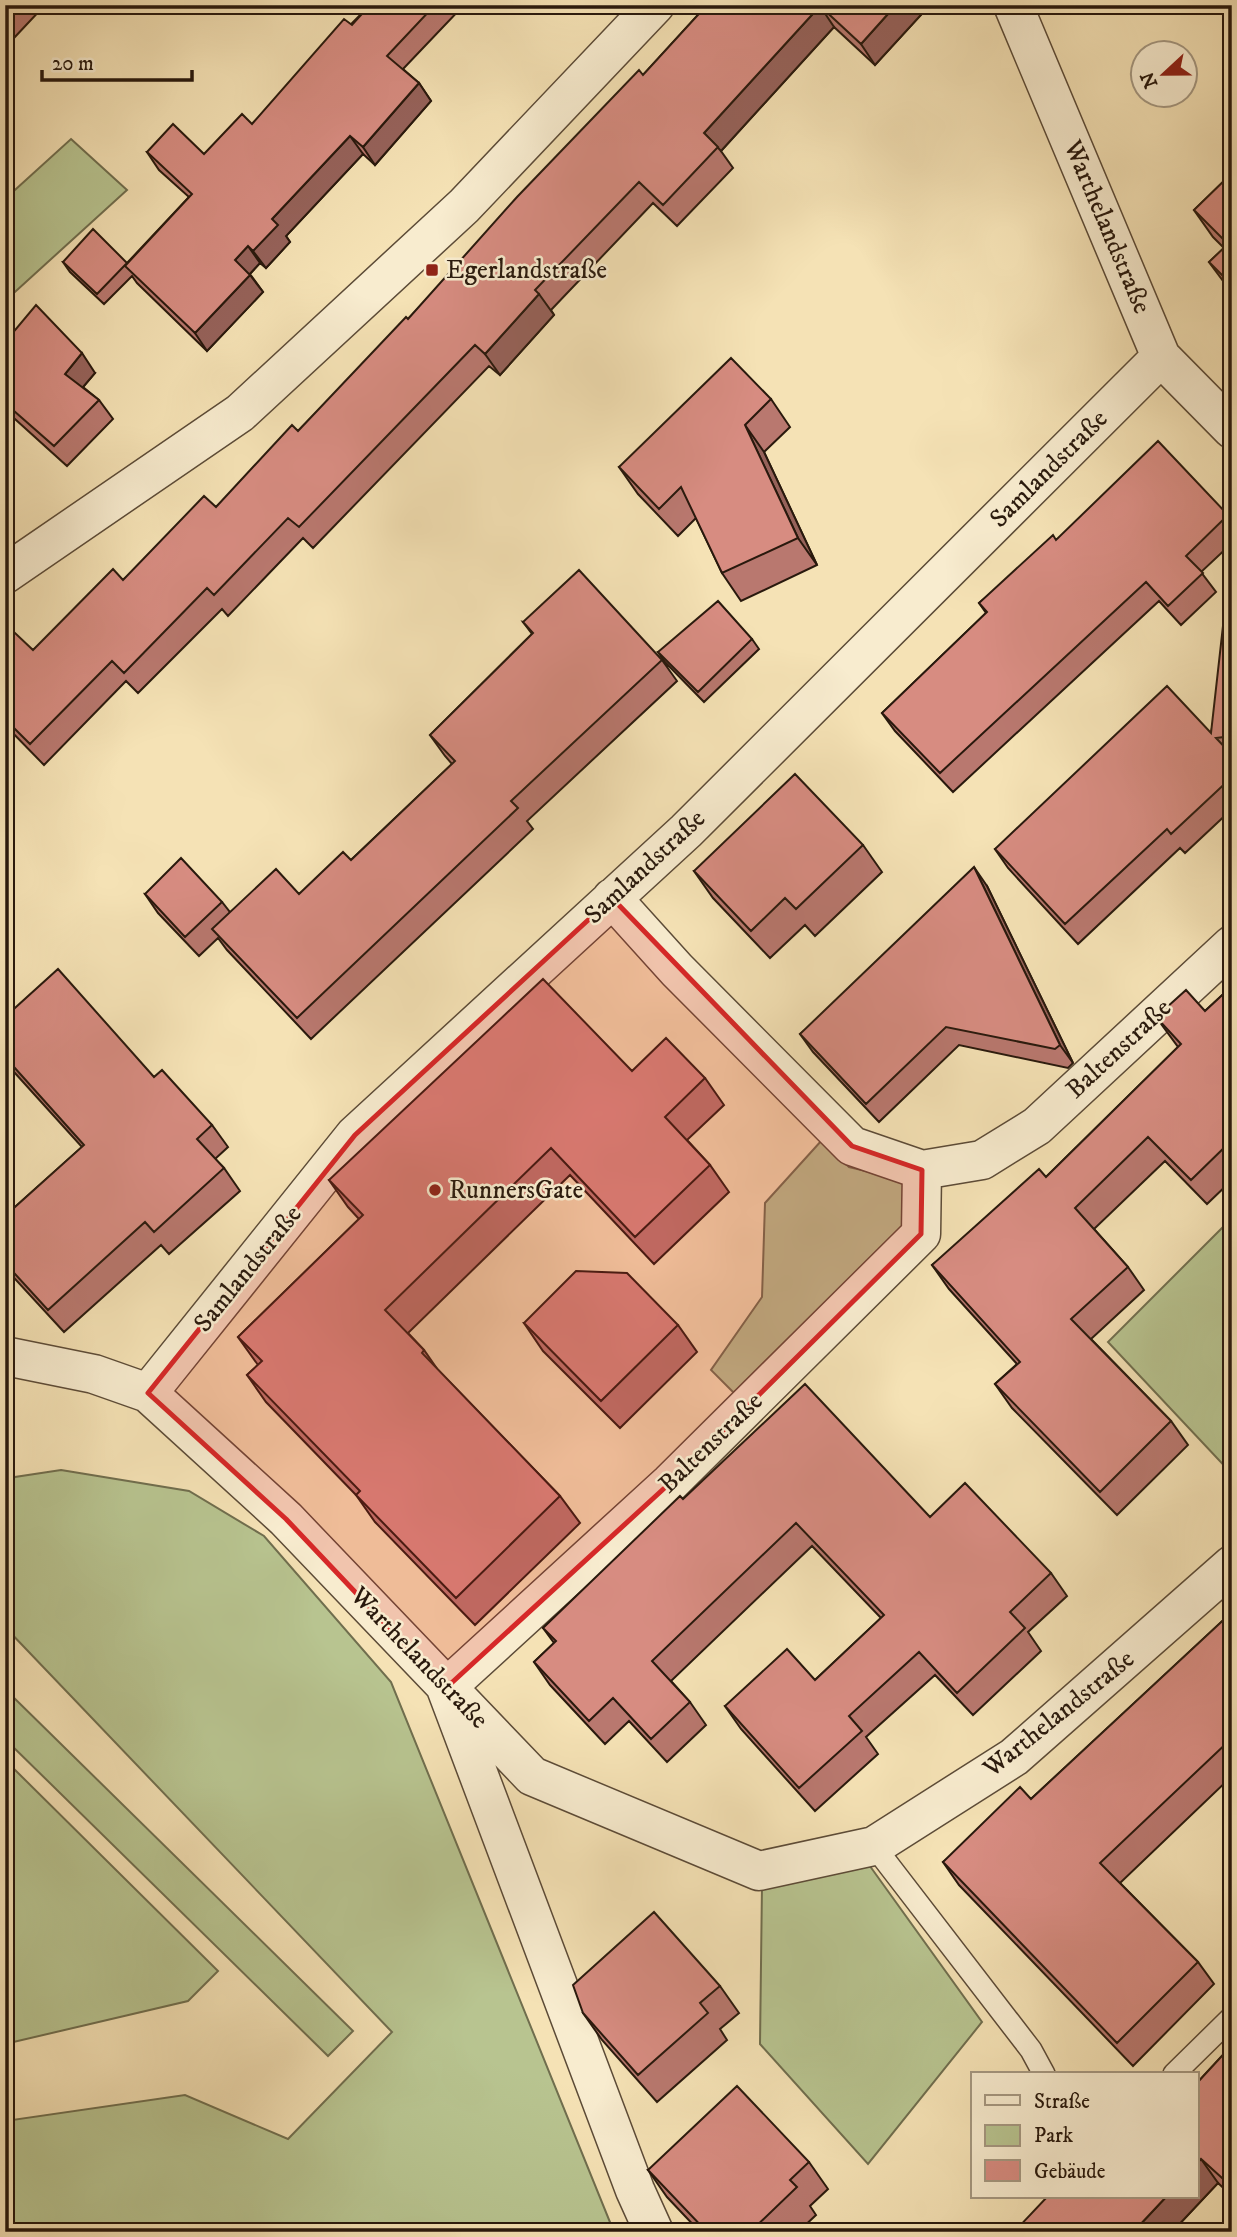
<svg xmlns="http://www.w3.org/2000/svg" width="1237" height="2237" font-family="'IM FELL DW Pica',serif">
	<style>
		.green { fill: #b8c490; stroke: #706e4e; stroke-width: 2 }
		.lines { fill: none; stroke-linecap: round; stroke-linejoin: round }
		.lane-casing { stroke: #5c4b37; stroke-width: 24 }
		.street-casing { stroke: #5c4b37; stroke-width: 41 }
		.lane { stroke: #f8eccf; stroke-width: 21 }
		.street { stroke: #f8eccf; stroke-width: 38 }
		.wall { fill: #b9786f; stroke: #29190d; stroke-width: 2 }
		.shaded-wall { fill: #96625a; stroke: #29190d; stroke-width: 2 }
		.building { fill: #d78c81; stroke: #29190d; stroke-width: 2 }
		.marked { fill: #d62828; fill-opacity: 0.2; stroke: #d62828; stroke-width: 5; stroke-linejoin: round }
		.poi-dot { fill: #8f2418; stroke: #f8eccf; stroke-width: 2.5 }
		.labels { text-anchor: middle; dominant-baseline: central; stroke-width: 5; stroke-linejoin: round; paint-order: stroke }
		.street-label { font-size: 26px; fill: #29190d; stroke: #f8eccf }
		.poi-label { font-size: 26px; fill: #29190d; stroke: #f8eccf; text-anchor: start }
	</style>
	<rect width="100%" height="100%" fill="#f5e2b5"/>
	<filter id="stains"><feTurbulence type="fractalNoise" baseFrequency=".00286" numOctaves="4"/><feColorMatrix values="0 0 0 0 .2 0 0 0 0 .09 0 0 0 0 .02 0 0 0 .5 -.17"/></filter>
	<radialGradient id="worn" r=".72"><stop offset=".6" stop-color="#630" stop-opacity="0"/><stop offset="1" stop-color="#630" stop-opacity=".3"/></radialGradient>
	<!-- green -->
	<path class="green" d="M71,139L127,190L5,301V199Z
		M822,1140L849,1167L904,1180L910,1229L741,1400L711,1370L762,1297L765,1203Z
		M1232,1218V1474L1108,1342Z
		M61,1470L189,1491L264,1536L391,1682L614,2232H5V2121L185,2095L288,2139L392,2032L5,1627V1486L15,1477Z
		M5,1689L353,2031L328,2056L5,1739Z
		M5,1760L218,1971L188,2001L5,2044Z
		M867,1862L982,2022L868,2164L760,2044L762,1885Z"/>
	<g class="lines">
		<defs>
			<path id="lane" d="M874,1846L1031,2050L1044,2074
				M1174,2074L1232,2017"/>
			<path id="street" d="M1013,5L1161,357L1232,429
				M5,574L240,413L464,206L655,5
				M612,898L677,970L852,1146L922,1170L982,1160L1037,1126L1232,945
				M5,1356L94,1374L148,1393L286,1519L532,1776L759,1871L874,1846L1014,1757L1232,1565
				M148,1393L355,1135L686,831L1161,357
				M654,2232L635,2190L446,1688L670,1483L921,1234L922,1170"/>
		</defs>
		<!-- lane casing -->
		<use href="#lane" class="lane-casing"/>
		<!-- street casing -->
		<use href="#street" class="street-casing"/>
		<!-- lane -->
		<use href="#lane" class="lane"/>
		<!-- street -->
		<use href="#street" class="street"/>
	</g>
	<!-- wall -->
	<path class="wall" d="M5,5H45L13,39L5,32Z
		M370,5H464L403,69L419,83L431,101L375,165L363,154L286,236L290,242L266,268L260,263L250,274L263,292L207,351L137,283L132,276L104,304L70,272L63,262L127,263L189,197L159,170L147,152L204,154L252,124Z
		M707,5H930L875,65L834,27L721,151L733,168L677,226L653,203L551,310L554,315L500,375L489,366L313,548L303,538L228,616L222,609L138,693L126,681L44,765L5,725V640L33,650L216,507L298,431L408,319L643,75Z
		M1232,173V293L1209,262L1224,248L1213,237L1194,210Z
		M5,342L95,373L83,387L99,400L113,419L67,466L5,410Z
		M771,399L790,427L764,452L817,565L741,601L722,573L696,518L678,536L638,494L619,467Z
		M1228,515L1232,520V543L1201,572L1216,592L1181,625L1159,601L953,792L895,731L882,713L986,613L979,603L1056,540Z
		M523,622L662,660L677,681L527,821L533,829L311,1039L227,950L218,938L199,956L158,913L145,894L222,902L230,912L299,894L351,860L452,764L445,756L430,735L532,634Z
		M1232,622V809L1185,853L1180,848L1078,944L1008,868L995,849L1211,733Z
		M752,639L759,649L704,702L665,662L658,652Z
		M863,845L882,872L815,936L805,925L770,958L713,898L694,871Z
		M987,886L1073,1063L1068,1068L959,1045L879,1122L813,1052L800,1034Z
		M1232,986V1180L1207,1204L1165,1161L1094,1229L1128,1267L1144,1290L1091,1339L1171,1421L1188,1445L1117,1515L1012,1408L995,1384L1017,1364L949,1289L932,1265L1046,1177L1178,1047L1156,1017L1205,1011Z
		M5,1017L154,1077L212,1125L228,1147L215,1159L224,1168L240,1191L169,1254L161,1245L64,1332L5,1268V1216L82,1147L5,1062Z
		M632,1071L705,1078L724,1105L687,1140L710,1165L729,1192L654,1264L570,1175L408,1333L424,1350L438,1370L560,1496L580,1523L475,1625L375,1522L356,1495L266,1402L247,1375L258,1365L238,1337L359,1219L348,1207L329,1180Z
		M524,1323L678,1325L697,1352L620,1428L543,1351Z
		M683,1499L930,1517L1051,1573L1067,1596L1028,1632L1041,1651L973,1715L935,1675L866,1737L878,1754L815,1811L741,1729L725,1706L815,1680L881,1618L812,1546L671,1681L690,1702L706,1725L667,1762L629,1721L605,1744L550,1685L534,1662L554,1643L543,1628Z
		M1232,1612V1776L1120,1883L1198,1962L1214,1984L1133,2066L959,1885L943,1862L1031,1799Z
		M720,1986L739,2013L720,2029L727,2040L657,2102L602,2040L583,2013Z
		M1232,2045V2196L1218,2183L1172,2232H1014L1197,2197V2083Z
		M809,2162L828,2189L810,2206L816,2215L798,2232H700L667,2197L648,2170Z"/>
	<!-- shaded-wall -->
	<path class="shaded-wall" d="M488,5H496L492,10Z
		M896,5H930L875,65L861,44Z
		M820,6L834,27L721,151L704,133Z
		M419,83L431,101L375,165L363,147Z
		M350,136L363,154L286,236L290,242L266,268L253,251L272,219Z
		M248,246L260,263L247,277L235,260Z
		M250,275L263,292L207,351L195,333Z
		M539,294L554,315L500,375L485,354Z
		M82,353L95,373L78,393L65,374Z
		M745,425L764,452L817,565L798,538Z
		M974,867L987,886L1073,1063L1060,1045Z
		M1201,2159L1218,2183L1172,2232H1138L1136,2229L1166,2197H1197V2163Z"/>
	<!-- building -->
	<path class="building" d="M5,5H13L5,13Z
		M370,5H435L387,56L419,83L363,147L350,136L272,219L278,225L253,251L248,246L235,260L250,275L195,333L125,266L192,194L147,152L173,124L204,154L242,114L252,124L344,19L352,25Z
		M707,5H896L861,44L820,6L704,133L718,147L663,205L639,182L535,290L539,294L485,354L475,345L299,527L288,518L214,595L207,588L124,673L112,661L30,744L5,719V640L14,632L33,650L113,569L123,580L204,496L216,507L292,425L298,431L406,317L408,319L517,197L639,70L643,75Z
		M1232,173V285L1209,262L1228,244L1194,210Z
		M93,229L127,263L97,294L63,262Z
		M36,305L82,353L65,374L99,400L54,446L5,403V342Z
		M731,358L771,399L745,425L798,538L722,573L681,487L659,509L619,467Z
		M1158,441L1228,515L1186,556L1203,573L1168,606L1146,582L940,773L882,713L987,612L979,603L1053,535L1056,540Z
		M579,570L662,660L511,801L518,808L297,1018L212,929L276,869L299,894L343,852L351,860L455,761L430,735L533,633L523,622Z
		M718,601L752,639L698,692L658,652Z
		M1232,622V736L1216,738L1232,755V777L1171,834L1167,829L1065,924L995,849L1167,686L1211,733L1223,626Z
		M795,774L863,845L796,909L785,898L751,931L694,871Z
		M181,858L222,902L185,937L145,894Z
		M974,867L1060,1045L1055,1049L946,1027L866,1104L800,1034Z
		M58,969L154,1077L162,1070L212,1125L197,1139L224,1168L154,1232L145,1222L48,1310L5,1263V1216L84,1145L5,1057V1017Z
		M543,979L632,1071L666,1038L705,1078L665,1117L710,1165L635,1237L551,1148L385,1310L424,1350L422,1353L560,1496L456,1598L356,1495L360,1491L247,1375L262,1361L238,1337L363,1215L329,1180Z
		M1232,986V1140L1191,1180L1148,1137L1075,1208L1128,1267L1071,1319L1171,1421L1100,1492L995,1384L1020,1362L932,1265L1039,1169L1046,1177L1181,1044L1156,1017L1186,990L1205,1011Z
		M576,1271L627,1273L678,1325L601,1401L524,1323Z
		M805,1384L930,1517L965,1483L1051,1573L1010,1612L1025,1628L957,1693L919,1652L849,1716L862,1731L799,1788L725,1706L787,1649L815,1680L884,1615L796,1523L652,1661L690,1702L651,1739L613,1698L589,1721L534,1662L556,1641L543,1628L680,1496L683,1499Z
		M1232,1612V1738L1100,1863L1198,1962L1117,2043L943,1862L1020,1787L1031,1799Z
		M654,1912L720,1986L700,2003L708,2013L638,2075L583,2013L573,1985Z
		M1232,2045V2187L1201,2159L1197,2163V2083Z
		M737,2086L809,2162L790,2180L797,2187L750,2232H707L648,2170Z
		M1047,2197H1166L1136,2229L1139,2232H1014Z"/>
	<!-- marked area -->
	<path class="marked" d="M612,898L852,1146L922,1170L921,1234L670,1483L446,1688L286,1519L148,1393L355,1135Z"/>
	<!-- markers -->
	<g class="poi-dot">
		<rect x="425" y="263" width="14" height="14" rx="3.5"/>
		<circle cx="435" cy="1190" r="7"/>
	</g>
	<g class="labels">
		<!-- street labels -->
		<g class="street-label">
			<text transform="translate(1107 227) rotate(67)">Warthelandstraße</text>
			<text transform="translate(1049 469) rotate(-45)">Samlandstraße</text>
			<text transform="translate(645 867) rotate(-43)">Samlandstraße</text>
			<text transform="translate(1119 1049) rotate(-43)">Baltenstraße</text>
			<text transform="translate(248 1269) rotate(-51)">Samlandstraße</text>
			<text transform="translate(711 1443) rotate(-44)">Baltenstraße</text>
			<text transform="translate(419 1658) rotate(46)">Warthelandstraße</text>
			<text transform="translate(1059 1714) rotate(-39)">Warthelandstraße</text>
		</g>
		<!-- poi labels -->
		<g class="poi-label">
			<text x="446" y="270">Egerlandstraße</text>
			<text x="449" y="1190">RunnersGate</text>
		</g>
	</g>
	<!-- margin -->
	<rect width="1237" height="2237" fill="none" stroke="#f5e2b5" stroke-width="28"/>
	<rect x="7" y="7" width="1223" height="2223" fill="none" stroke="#29190d" stroke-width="3.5"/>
	<rect x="14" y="14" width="1209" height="2209" fill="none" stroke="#29190d" stroke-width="2"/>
	<!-- legend -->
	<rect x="971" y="2072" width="228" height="126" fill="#f8eccf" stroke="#a59881" stroke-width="2"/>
	<rect x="985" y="2095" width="35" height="10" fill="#f8eccf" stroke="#a59881" stroke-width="2"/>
	<text x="1034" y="2108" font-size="21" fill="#29190d">Straße</text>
	<rect x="985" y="2125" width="35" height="21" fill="#b8c490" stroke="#a59881" stroke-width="2"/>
	<text x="1034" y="2142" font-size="21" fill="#29190d">Park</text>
	<rect x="985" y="2160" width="35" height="21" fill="#d78c81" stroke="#a59881" stroke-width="2"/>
	<text x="1034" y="2178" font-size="21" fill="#29190d">Gebäude</text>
	<!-- north arrow -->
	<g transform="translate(1164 74) rotate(248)"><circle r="33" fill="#f8eccf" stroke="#a59881" stroke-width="2"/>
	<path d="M0-5L12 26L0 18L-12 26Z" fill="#8f2418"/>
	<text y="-10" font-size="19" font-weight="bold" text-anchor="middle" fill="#29190d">N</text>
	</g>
	<!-- scale -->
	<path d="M42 70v10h150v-10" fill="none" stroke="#29190d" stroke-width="3.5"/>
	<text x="52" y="70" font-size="21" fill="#29190d" stroke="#f8eccf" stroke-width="5" paint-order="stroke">20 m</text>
	<rect width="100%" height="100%" filter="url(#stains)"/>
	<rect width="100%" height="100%" fill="url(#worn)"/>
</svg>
